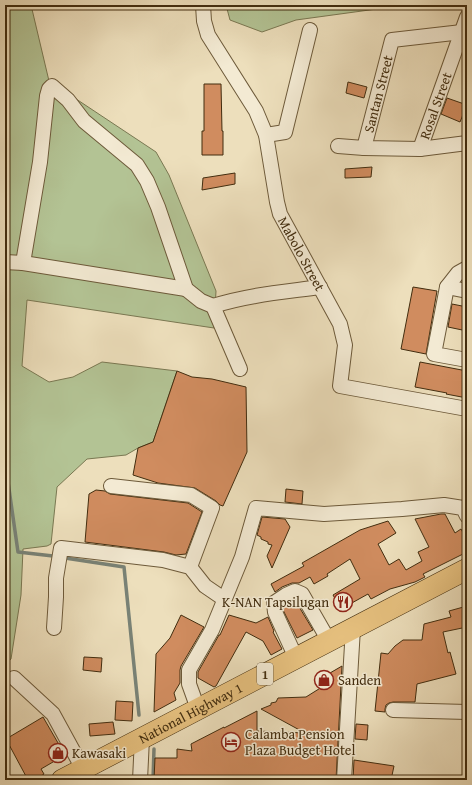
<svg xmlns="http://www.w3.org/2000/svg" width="472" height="785" font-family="'Gentium Book Plus',serif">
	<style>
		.green { fill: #b3c394; stroke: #7a7852 }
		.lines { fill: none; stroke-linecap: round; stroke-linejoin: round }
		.stream { stroke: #798276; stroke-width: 3.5 }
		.building { fill: #d08c5f; stroke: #422d0f }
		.minor-casing { stroke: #6d5a3a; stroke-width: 16 }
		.highway-casing { stroke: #422d0f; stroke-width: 22 }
		.minor { stroke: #f3ead3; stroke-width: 14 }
		.highway { stroke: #e6c07e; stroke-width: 21 }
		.labels { text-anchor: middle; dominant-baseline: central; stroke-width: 3; stroke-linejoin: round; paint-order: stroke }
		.shield { fill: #f3ead3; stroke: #77664a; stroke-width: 1 }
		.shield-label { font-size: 13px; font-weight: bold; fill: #422d0f }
		.street-label { font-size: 14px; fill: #422d0f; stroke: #f3ead3 }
		.poi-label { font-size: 14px; fill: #422d0f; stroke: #f3ead3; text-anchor: start }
	</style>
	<rect width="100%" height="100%" fill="#eddfbc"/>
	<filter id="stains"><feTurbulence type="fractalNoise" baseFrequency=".005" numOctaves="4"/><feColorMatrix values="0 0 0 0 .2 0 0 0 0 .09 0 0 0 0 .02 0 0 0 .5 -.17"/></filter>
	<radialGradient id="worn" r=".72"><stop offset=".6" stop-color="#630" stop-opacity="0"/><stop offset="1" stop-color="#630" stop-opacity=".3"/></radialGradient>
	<!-- green -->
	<path class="green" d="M5,5H31L49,81L156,152L169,175L216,291L214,328L27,300L22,366L49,382L73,377L102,362L177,371L153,442L138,448L126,455L87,459L57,487L51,544L47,546L23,549L21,595L11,659L5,664Z
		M226,5H406L296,20L262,32L230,20Z"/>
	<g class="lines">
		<!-- stream -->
		<path class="stream" d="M5,472L7,475L18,552L53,556
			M65,558L124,567L139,715
			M153,780L154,749"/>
	</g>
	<!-- building -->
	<path class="building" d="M348,82L367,87L364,98L346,93Z
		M204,84H221L222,131H223V155H202V131H204Z
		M447,98L467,105L460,122L441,114Z
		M372,167L371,177L345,178V169Z
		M235,173V184L202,190L203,178Z
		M413,287L437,291L426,354L401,349Z
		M452,304L467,307V331L448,327Z
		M420,362L467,371V398L446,394L447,393L415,387Z
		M177,371L192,377L212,379L246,387L247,452L223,506L220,505L216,501L195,488L158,483L133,475L138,448L153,442Z
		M286,489L303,491L302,504L285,502Z
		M96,490L105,491L110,494L188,503L202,512L186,554L176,555L164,552L85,542L89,494Z
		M441,514H445L455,533L461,529L467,540V552L423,574L425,577L415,582L390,589L371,599L368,594L341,609L333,595L360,579L350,559L327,574L328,576L314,584L310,577L299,583H292L282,587L275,592L271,584L304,566L302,563L360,530L388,521L396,533L378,544L389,565L399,559L406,570L422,561L418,552L429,547L415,519Z
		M262,517L285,519L290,527L272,568L267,556L272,545L268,544V542L261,539V537L257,535Z
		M295,600L313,630L297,638L283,610V607Z
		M467,606V627L443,632L448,653L450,652L456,674L417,684L415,702H393L389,703L386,705L385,709V712L375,711L381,653L388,654L395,646L403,640H422L424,624L451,617L449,611Z
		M181,615L204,627L181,666L180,670V683L174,693L176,700L154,712L156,654L170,638Z
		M229,615L256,623L268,617L274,631L273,632L282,649L271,655L263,641L246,632L216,686L214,687L198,678V672L219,635H220Z
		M84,657L102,658L101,672L83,670Z
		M342,666L336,780H154L155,758H177V749L192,751L191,744L224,727V728L257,711V731L305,733L261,709L271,705V703L276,702L278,698L306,697L322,687L318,680Z
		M116,701L133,702L132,721L115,720Z
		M43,717L65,755L41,769L44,774L35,780H28L6,739Z
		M113,722L115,734L90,736L89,724Z
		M356,724L368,725L367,740L355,739Z
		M354,760L394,766L391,780H353Z"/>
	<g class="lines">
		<defs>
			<g id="minor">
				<path id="s1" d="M203,5L204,21L208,35L256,111L266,135L277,202L280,214L340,324L345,345L340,386L467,409"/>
				<path d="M266,135L285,132L310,30"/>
				<path d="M338,146L364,148L420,149L467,143"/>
				<path id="s2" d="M364,148L392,40L462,32"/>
				<path id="s3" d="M420,149L467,17"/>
				<path d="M5,262L23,263L186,289"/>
				<path d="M23,263L40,162L47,96L49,89L52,86L68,100L84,121L137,165L147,181L158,207L186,289L201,301L213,306C247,295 284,292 320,287"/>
				<path d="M467,268L458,273L447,287L434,354L467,360"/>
				<path d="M447,287L467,291"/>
				<path d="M213,306L240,369"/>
				<path d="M111,486L191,495L212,508L190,567"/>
				<path d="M54,628L56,597V578L61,548L163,560L190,567L205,586L224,599"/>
				<path d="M296,658L275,612L274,603L286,595L295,591L302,594L329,641"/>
				<path d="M14,678L53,714L83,769"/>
				<path d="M198,709L189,684V670L212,630L242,557L256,508L324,514L402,509L444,505L463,508L467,516"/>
				<path d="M393,710L467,712"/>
				<path d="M140,780L142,738"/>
				<path d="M344,780L353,628"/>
			</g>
			<g id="highway">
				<path id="s4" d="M62,780L467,569"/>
			</g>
		</defs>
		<!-- minor casing -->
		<use href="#minor" class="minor-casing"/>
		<!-- highway casing -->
		<use href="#highway" class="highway-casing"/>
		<!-- minor -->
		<use href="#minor" class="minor"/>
		<!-- highway -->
		<use href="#highway" class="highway"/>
	</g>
	<!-- icons -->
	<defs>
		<symbol id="restaurant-ring" viewBox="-11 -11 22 22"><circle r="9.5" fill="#f3ead3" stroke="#8f2418" stroke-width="1.5"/><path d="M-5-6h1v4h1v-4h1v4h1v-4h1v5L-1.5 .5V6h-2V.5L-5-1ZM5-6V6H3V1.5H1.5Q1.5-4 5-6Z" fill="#8f2418"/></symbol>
		<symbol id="shop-ring" viewBox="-11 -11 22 22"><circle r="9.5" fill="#f3ead3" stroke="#8f2418" stroke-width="1.5"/><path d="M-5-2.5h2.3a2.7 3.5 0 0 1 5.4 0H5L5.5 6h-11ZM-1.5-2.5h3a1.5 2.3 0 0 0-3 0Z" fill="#8f2418"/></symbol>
		<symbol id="hotel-ring" viewBox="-11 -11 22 22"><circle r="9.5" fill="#f3ead3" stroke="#8f2418" stroke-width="1.5"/><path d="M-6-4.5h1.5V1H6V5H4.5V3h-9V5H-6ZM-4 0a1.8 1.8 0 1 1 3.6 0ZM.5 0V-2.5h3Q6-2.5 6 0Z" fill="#8f2418"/></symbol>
	</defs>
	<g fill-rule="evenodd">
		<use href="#restaurant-ring" x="332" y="591" width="22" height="22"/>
		<use href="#shop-ring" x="313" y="669" width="22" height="22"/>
		<use href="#hotel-ring" x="220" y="731" width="22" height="22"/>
		<use href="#shop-ring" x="47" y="742" width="22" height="22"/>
	</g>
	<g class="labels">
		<!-- shield labels -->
		<rect class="shield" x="257" y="663" width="16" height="22" rx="3"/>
		<g class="shield-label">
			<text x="265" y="674">1</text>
		</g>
		<!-- street labels -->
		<g class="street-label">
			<text stroke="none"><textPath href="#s2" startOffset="56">Santan Street</textPath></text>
			<text stroke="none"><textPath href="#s3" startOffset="46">Rosal Street</textPath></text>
			<text stroke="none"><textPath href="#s1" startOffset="272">Mabolo Street</textPath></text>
			<text stroke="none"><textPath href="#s4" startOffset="145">National Highway 1</textPath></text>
		</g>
		<!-- poi labels -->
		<g class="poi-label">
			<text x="329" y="602" text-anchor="end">K-NAN Tapsilugan</text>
			<text x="338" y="680">Sanden</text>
			<text x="245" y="734">Calamba Pension<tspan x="245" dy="16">Plaza Budget Hotel</tspan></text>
			<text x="72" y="753">Kawasaki</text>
		</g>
	</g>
	<!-- margin -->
	<rect width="472" height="785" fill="none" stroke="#eddfbc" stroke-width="20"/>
	<rect x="6" y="6" width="460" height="773" fill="none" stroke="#422d0f" stroke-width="2"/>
	<rect x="10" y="10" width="452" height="765" fill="none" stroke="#422d0f"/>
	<rect width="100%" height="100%" filter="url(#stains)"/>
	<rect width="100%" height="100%" fill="url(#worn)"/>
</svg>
